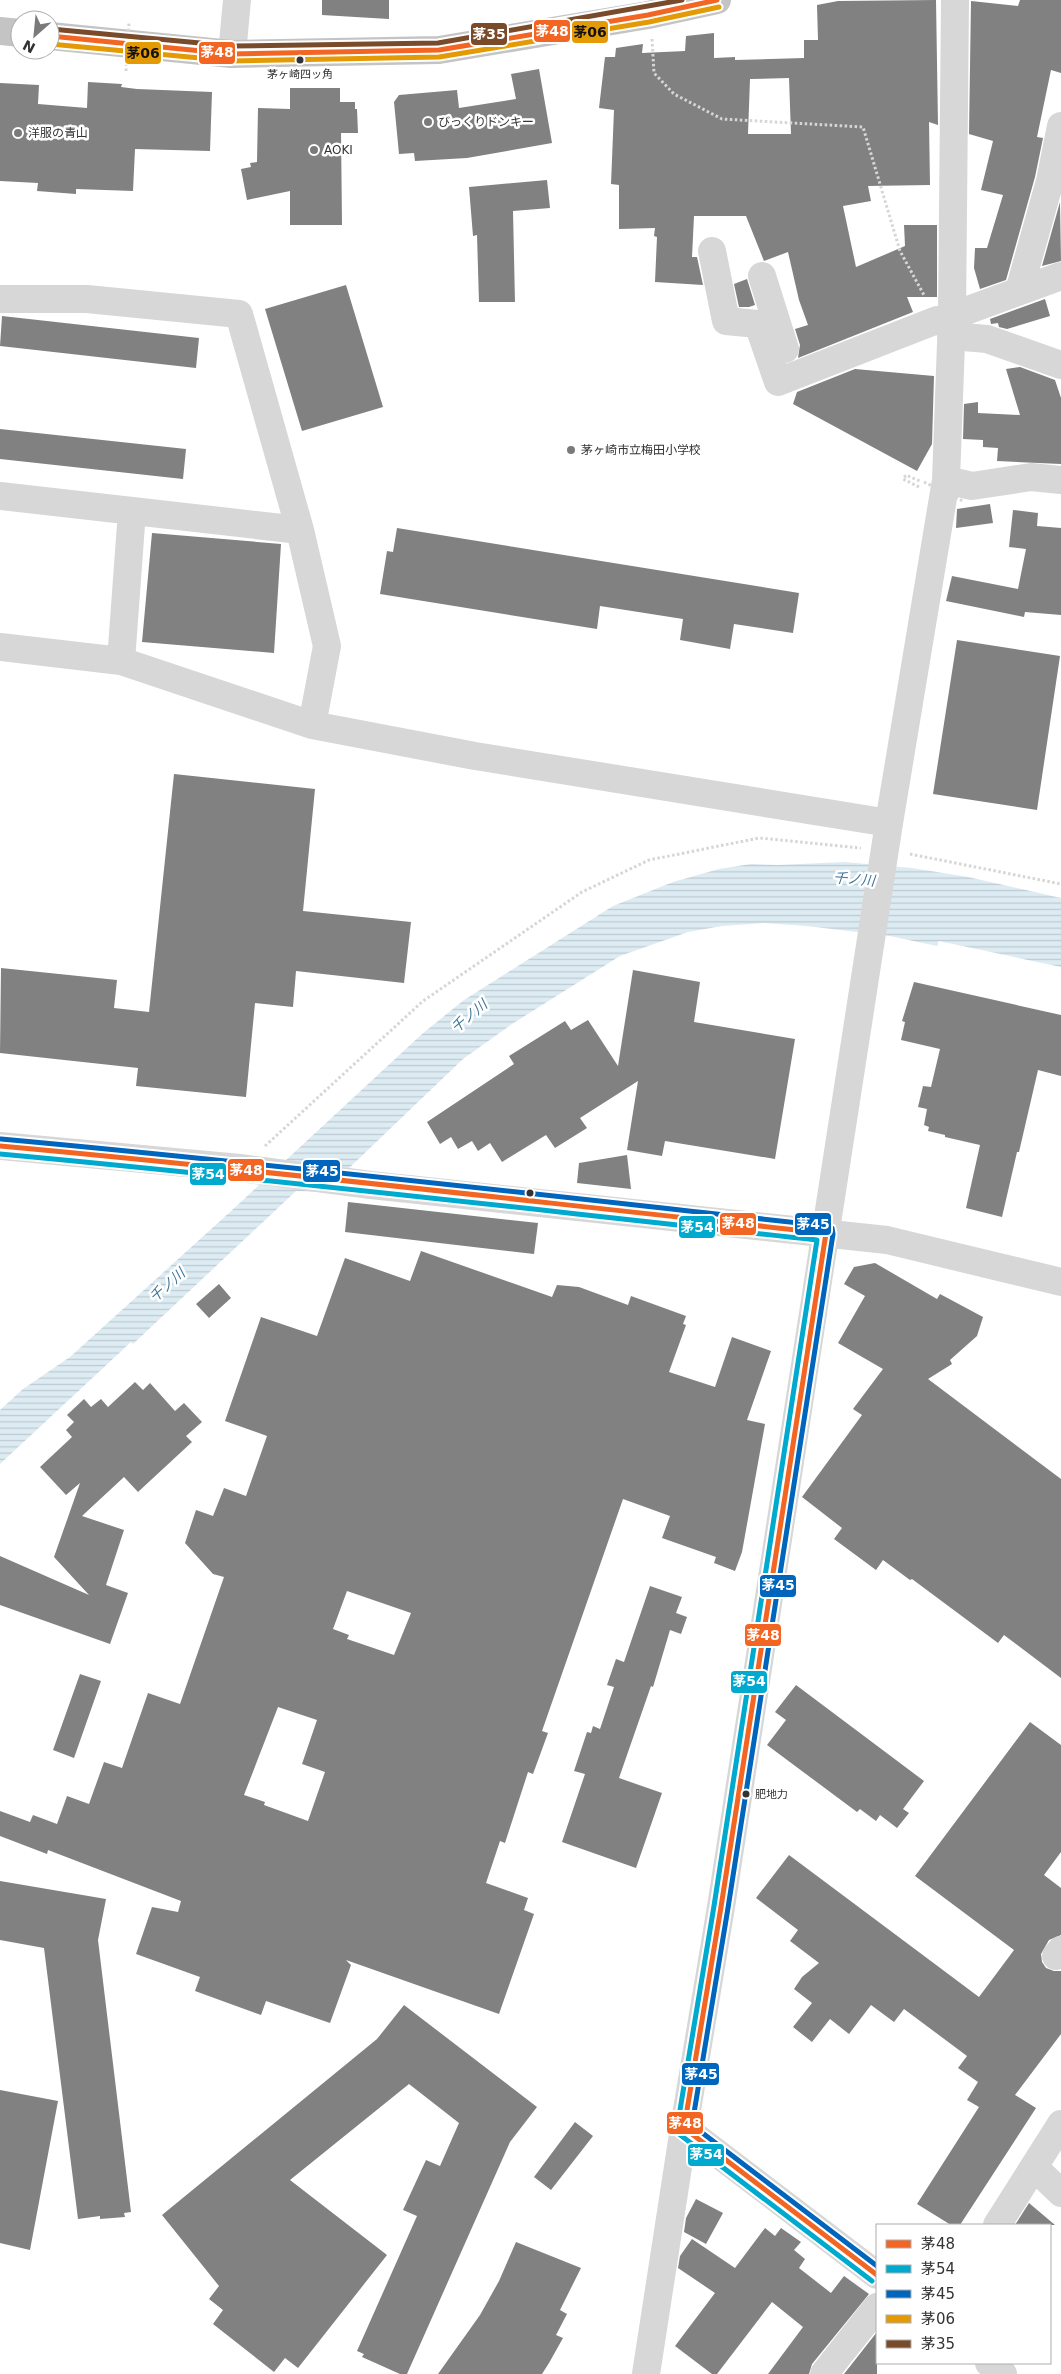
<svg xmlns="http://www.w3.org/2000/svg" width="1061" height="2374" font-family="'DejaVu Sans','Noto Sans JP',sans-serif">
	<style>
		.water { fill: url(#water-rules) }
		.building { fill: #818181; fill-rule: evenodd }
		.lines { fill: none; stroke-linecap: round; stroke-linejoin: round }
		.path { stroke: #d6d6d6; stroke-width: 3; stroke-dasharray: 2.5 2.5; stroke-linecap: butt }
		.minor { stroke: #d7d7d7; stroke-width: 28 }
		.highway { stroke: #c4c4c4; stroke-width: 28 }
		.path-bridge { stroke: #d6d6d6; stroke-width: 3; stroke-dasharray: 2.5 2.5; stroke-linecap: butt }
		.bus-1-casing { stroke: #fff; stroke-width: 9 }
		.bus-2-casing { stroke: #fff; stroke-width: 9 }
		.bus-3-casing { stroke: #fff; stroke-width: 9 }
		.bus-4-casing { stroke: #fff; stroke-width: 9 }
		.bus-5-casing { stroke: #fff; stroke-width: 9 }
		.bus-1 { stroke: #f26522; stroke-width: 5 }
		.bus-2 { stroke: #00a9ce; stroke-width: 5 }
		.bus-3 { stroke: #0065bd; stroke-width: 5 }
		.bus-4 { stroke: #e39a05; stroke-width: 5 }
		.bus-5 { stroke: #7a4b2a; stroke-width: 5 }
		.bus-dot { fill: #333; stroke: #fff; stroke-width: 2 }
		.poi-dot { fill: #7a7a7a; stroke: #fff; stroke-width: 2 }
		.labels { text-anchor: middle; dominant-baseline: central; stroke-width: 5; stroke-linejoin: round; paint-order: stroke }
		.bus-label { font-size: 11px; fill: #333; stroke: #fff }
		.poi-label { font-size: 12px; fill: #333; stroke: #fff; text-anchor: start }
		.water-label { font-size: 14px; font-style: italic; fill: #3f7597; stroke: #fff }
		.line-badge { stroke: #fff; stroke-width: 2 }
		.badge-label { font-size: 14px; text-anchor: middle; font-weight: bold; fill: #fff }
		.pale-badge-label { font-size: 14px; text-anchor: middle; font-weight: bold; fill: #111 }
	</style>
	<defs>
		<pattern id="water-rules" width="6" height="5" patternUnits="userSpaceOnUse" patternTransform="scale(1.25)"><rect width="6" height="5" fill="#ddebf3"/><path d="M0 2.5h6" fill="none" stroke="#becad1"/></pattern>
	</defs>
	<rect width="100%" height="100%" fill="#fff"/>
	<!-- water -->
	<path class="water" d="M844,862L912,868L968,877L1061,898V967L939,941L937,946L890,936L807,926L764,923L722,926L688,932L620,956L512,1024L463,1059L324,1192L296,1191L133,1344L131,1342L0,1464V1410L23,1389L70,1357L230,1212L422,1034L464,1000L613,906L673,882L719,869L751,864L778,865Z"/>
	<!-- building -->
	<path class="building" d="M322,0H389V19L322,15Z
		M936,0L938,125L929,122L930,185L868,186L871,201L843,206L856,267L905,246L904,225H937V297H907L913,312L798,358L800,345L795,329L808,325L799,300L788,252L764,261L746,216H694L692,257H697L703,285L655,282L657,237L654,236L655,228L619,229V185L611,184L614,110L599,108L605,57H615L616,48L643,44L642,53L685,51L686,36L714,33V58L735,57V60L804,58V40H818L817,5L838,1ZM789,78L791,134H748L750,79Z
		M1020,0H1061V73L1051,70L1037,137L1043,138L1035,177L1006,280L980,289L974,268L975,248H987L1003,195L981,190L993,141L969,134L971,1L1018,6Z
		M539,69L552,143L467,158L415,161L414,153L399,154L394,102L399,95L457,90L459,108L516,99L511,74Z
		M88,82L122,84L121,87L137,89L212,92L210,151L135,149L133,191L76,189V194L37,191L38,183L0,181V83L39,85L38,104L87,108Z
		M290,88H340V102H355V109H357L358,133H341L342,225H290V191L247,200L241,169L251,167L250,163L257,162L258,108L290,109Z
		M547,180L550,208L513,211L515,302H479L477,235L473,236L469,187Z
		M1060,202L1061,261L1042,266Z
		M747,279L755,305L749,307H739L734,284Z
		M346,285L383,407L302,431L265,309Z
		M1045,299L1050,316L1007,329L999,327L998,323L991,324L990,319Z
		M2,316L199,338L196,368L0,346Z
		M1020,367L1055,380L1061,398V464L997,461L998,448L983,447V440L963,439L964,404L978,402V413L1020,415L1006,369Z
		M855,369L934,376L932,444L917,471L793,404L797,392Z
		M0,429L186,449L183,479L0,459Z
		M990,504L993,523L956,528L957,509Z
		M1013,510L1038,513L1037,526L1061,528V615L1025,612L1024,617L946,601L952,576L1018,589L1026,549L1009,547Z
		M397,528L799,593L793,633L734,624L730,649L680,640L683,619L600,606L597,629L380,594L387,551L393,552Z
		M152,533L281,544L274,653L142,642Z
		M957,640L1060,656L1037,810L933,794Z
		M174,774L315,789L303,911L411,922L404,983L296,971L293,1007L255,1003L246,1097L136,1086L138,1068L0,1053L1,968L117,980L114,1008L149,1012Z
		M633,970L700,982L694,1022L795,1039L775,1159L665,1141L662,1156L627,1150L638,1081L580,1118L587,1128L555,1148L546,1135L502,1162L490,1143L478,1151L472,1141L458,1149L451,1137L440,1144L427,1122L514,1064L509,1056L565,1021L571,1030L588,1020L618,1066Z
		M914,982L1061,1015V1076L1038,1070L1019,1152H1017L1002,1217L966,1208L980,1145L945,1137V1135L928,1131L929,1127L924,1125L927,1109L918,1107L923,1086L931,1087L940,1049L901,1040L905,1022L902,1021Z
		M627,1155L631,1189L577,1183L579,1163Z
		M348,1202L538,1223L534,1254L345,1232Z
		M421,1251L552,1297L557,1285L579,1287L628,1305L631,1296L686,1316L683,1324L686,1325L669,1372L715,1387L732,1337L771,1351L747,1420L765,1424L742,1552L735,1571L714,1563L716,1557L662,1538L670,1516L623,1499L542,1731L548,1733L533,1774L528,1772L505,1843L500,1841L486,1883L528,1898L524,1910L534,1914L499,2014L346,1960L351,1965L330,2023L266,2001L261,2015L195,1991L200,1977L136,1954L152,1907L178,1912L181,1901L48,1850L47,1854L0,1836V1811L30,1822L33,1815L57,1824L67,1796L89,1804L104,1762L122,1768L148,1693L180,1704L224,1577L213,1574L185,1543L196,1510L213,1516L224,1488L246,1496L267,1436L225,1421L261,1317L317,1336L345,1258L410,1281ZM347,1591L411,1613L394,1655L347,1639L349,1635L333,1629ZM278,1707L317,1720L302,1764L325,1772L308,1821L264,1805L265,1802L244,1795Z
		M875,1263L937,1299L940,1294L983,1317L977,1336L950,1360L952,1364L928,1379L1061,1479V1678L1004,1635L998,1643L912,1579L910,1580L883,1560L876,1570L834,1539L842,1528L802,1497L862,1415L853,1409L883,1369L838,1343L865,1296L844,1284L854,1267Z
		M219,1284L231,1298L209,1318L196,1304Z
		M135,1382L143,1390L150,1383L175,1411L184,1403L202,1422L186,1436L192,1442L138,1492L124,1477L82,1516L124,1530L106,1585L128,1593L110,1644L0,1605V1556L89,1595L54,1557L80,1483L66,1495L40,1467L72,1437L66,1430L74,1422L67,1415L84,1399L91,1407L101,1399L108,1407Z
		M650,1586L682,1597L676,1613L687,1617L681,1634L670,1630L653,1687L651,1686L619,1778L662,1793L636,1868L562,1842L585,1774L574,1771L587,1732L591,1733L593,1726L600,1729L614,1687L607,1685L616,1659L624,1662Z
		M80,1674L101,1681L74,1758L53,1750Z
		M796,1685L924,1781L903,1809L909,1813L897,1828L880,1815L876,1821L860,1809L857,1812L767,1745L786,1720L775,1712Z
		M1030,1722L1061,1745V1852L1044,1875L1061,1888V1935L1049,1940L1041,1954L1042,1962L1046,1968L1054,1971H1061V2034L1015,2095L1036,2108L960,2225H951L917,2204L979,2107L967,2100L978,2082L958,2068L967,2056L904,2009L894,2022L871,2005L849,2034L830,2019L812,2042L793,2027L812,2003L794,1989L802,1977L819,1963L790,1941L798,1930L756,1898L789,1855L979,1997L1014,1950L915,1876Z
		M0,1881L106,1899L98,1940L131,2212L124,2213L125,2217L100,2219V2216L78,2219L44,1948L0,1940Z
		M404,2005L537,2107L510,2142L407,2374H400L362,2357L364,2354L357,2351L417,2216L403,2210L426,2160L440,2166L459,2123L409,2084L290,2180L387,2255L298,2368L285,2358L274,2372L213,2324L223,2310L209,2299L219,2286L162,2215L377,2039Z
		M0,2090L58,2101L30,2250L0,2243Z
		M575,2122L593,2136L551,2190L534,2177Z
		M696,2199L723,2213L706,2244L684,2232L686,2218Z
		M1029,2203L1055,2225H1015Z
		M765,2228L775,2236L781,2228L801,2242L794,2250L805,2259L799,2268L831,2293L844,2276L869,2294L812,2364L809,2374H768L803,2327L772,2302L717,2374H712L675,2346L715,2293L678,2268L680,2256L692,2239L735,2268Z
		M516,2242L581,2268L560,2310L567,2314L556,2335L563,2338L549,2363L542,2374H438L480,2315L499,2281Z
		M877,2332V2374H844Z"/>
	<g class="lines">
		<!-- path -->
		<path class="path" d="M652,39L654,73L674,94L722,119L863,127L900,251L925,297
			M919,487L903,479L906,475L920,481
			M910,854L1061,884
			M265,1146L423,1001L582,892L649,860L759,838L861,848"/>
		<!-- minor -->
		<path class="minor" d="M232,54L237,0
			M712,251L726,321L758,324L778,382L937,320L952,327
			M762,276L785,349
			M1019,291L1050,181L1061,126
			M0,299H87L239,314L300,530L327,646L312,725
			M952,316L1061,276
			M951,336L987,339L1061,365
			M946,480L972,486L1031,477L1061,480
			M0,496L300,530
			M0,647L121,661L312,725L475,756L889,823
			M121,661L132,511
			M0,1146L240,1168L371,1185L887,1240L1061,1282
			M1056,1956L1061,1950
			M684,2128L877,2275
			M1034,2167L1061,2193
			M997,2225L1061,2124
			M989,2363L1003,2374
			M646,2374L684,2128L721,1907L889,823L946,480L952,316L955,0
			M824,2374L877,2307"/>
		<!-- highway -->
		<path class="highway" d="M0,31L20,33
			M50,36L232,54L439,50L648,15L717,0"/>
		<!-- path-bridge -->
		<path class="path-bridge" d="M126,71L129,23
			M924,482L963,501"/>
		<defs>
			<path id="bus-1" d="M50,36L232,54L439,50L648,15L717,0
				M0,1146C276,1171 551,1204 826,1233L721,1907L684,2128L877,2275"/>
			<path id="bus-2" d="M0,1154C273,1179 545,1211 817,1240L714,1906L677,2128L679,2134L872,2281"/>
			<path id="bus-3" d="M1,1139C276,1164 551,1196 827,1226L832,1228L833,1234L728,1908L692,2125L877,2266"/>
			<path id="bus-4" d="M50,44L232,61L439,57L649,22L719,7"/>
			<path id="bus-5" d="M51,29L232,46L438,43L682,0"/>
		</defs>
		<!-- bus-1 casing -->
		<use href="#bus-1" class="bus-1-casing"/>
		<!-- bus-2 casing -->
		<use href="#bus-2" class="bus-2-casing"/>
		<!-- bus-3 casing -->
		<use href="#bus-3" class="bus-3-casing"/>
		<!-- bus-4 casing -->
		<use href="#bus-4" class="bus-4-casing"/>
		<!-- bus-5 casing -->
		<use href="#bus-5" class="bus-5-casing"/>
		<!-- bus-1 -->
		<use href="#bus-1" class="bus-1"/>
		<!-- bus-2 -->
		<use href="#bus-2" class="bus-2"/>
		<!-- bus-3 -->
		<use href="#bus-3" class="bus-3"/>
		<!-- bus-4 -->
		<use href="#bus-4" class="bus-4"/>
		<!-- bus-5 -->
		<use href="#bus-5" class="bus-5"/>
	</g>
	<!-- markers -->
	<g class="bus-dot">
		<circle cx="300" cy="60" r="4.5"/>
		<circle cx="530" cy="1193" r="4.5"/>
		<circle cx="746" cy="1794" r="4.5"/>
	</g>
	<g class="poi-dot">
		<circle cx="428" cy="122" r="5"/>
		<circle cx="18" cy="133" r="5"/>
		<circle cx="314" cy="150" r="5"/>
		<circle cx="571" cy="450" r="5"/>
	</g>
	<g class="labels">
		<!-- bus labels -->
		<g class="bus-label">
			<text x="300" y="74">茅ヶ崎四ッ角</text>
			<text x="755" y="1794" text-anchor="start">肥地力</text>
		</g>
		<!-- poi labels -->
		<g class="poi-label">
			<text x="438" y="122">びっくりドンキー</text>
			<text x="28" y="133">洋服の青山</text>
			<text x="324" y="150">AOKI</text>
			<text x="581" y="450">茅ヶ崎市立梅田小学校</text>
		</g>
		<!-- water labels -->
		<g class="water-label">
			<text transform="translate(854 879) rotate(5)">千ノ川</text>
			<text transform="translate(469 1016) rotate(-40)">千ノ川</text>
			<text transform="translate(167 1285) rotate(-42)">千ノ川</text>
		</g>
	</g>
	<g class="line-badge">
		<rect x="533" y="19" width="38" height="24" rx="5" fill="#f26522"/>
		<rect x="571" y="20" width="38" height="24" rx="5" fill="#e39a05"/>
		<rect x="470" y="22" width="38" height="24" rx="5" fill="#7a4b2a"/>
		<rect x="198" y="41" width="38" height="24" rx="5" fill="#f26522"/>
		<rect x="124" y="41" width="38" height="24" rx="5" fill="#e39a05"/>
		<rect x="227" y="1158" width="38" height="24" rx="5" fill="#f26522"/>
		<rect x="302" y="1159" width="39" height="24" rx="5" fill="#0065bd"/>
		<rect x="189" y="1162" width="38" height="24" rx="5" fill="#00a9ce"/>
		<rect x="719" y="1212" width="38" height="24" rx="5" fill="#f26522"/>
		<rect x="794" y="1212" width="38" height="24" rx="5" fill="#0065bd"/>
		<rect x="678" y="1215" width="38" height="24" rx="5" fill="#00a9ce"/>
		<rect x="759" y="1574" width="38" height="24" rx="5" fill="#0065bd"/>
		<rect x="744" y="1623" width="38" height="24" rx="5" fill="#f26522"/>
		<rect x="730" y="1670" width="38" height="24" rx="5" fill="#00a9ce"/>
		<rect x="681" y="2062" width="39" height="24" rx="5" fill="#0065bd"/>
		<rect x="666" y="2111" width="38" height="24" rx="5" fill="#f26522"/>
		<rect x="687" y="2143" width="38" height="24" rx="5" fill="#00a9ce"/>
	</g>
	<g class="badge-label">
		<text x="552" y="36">茅48</text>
		<text x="489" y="39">茅35</text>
		<text x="217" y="57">茅48</text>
		<text x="246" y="1175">茅48</text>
		<text x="322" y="1176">茅45</text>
		<text x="208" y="1179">茅54</text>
		<text x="738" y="1228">茅48</text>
		<text x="813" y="1229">茅45</text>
		<text x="697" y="1232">茅54</text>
		<text x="778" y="1590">茅45</text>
		<text x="763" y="1640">茅48</text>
		<text x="749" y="1686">茅54</text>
		<text x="701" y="2079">茅45</text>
		<text x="685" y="2128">茅48</text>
		<text x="706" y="2159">茅54</text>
	</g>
	<g class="pale-badge-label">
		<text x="590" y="37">茅06</text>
		<text x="143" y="58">茅06</text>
	</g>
	<!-- legend -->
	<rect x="876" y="2224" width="175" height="140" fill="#ffffff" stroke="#adadad"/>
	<rect x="886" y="2240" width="25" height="8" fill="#f26522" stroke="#adadad"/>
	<text x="921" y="2249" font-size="15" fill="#333333">茅48</text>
	<rect x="886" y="2265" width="25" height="8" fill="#00a9ce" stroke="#adadad"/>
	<text x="921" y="2274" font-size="15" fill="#333333">茅54</text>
	<rect x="886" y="2290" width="25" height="8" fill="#0065bd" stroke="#adadad"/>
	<text x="921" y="2299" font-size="15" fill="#333333">茅45</text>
	<rect x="886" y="2315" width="25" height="8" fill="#e39a05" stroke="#adadad"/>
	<text x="921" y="2324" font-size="15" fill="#333333">茅06</text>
	<rect x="886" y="2340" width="25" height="8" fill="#7a4b2a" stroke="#adadad"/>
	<text x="921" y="2349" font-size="15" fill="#333333">茅35</text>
	<!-- north arrow -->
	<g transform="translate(35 35) rotate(207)"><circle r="24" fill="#ffffff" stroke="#adadad"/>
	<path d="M0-4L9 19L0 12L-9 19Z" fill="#7a7a7a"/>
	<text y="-8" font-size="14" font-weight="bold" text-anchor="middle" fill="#333333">N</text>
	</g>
</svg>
